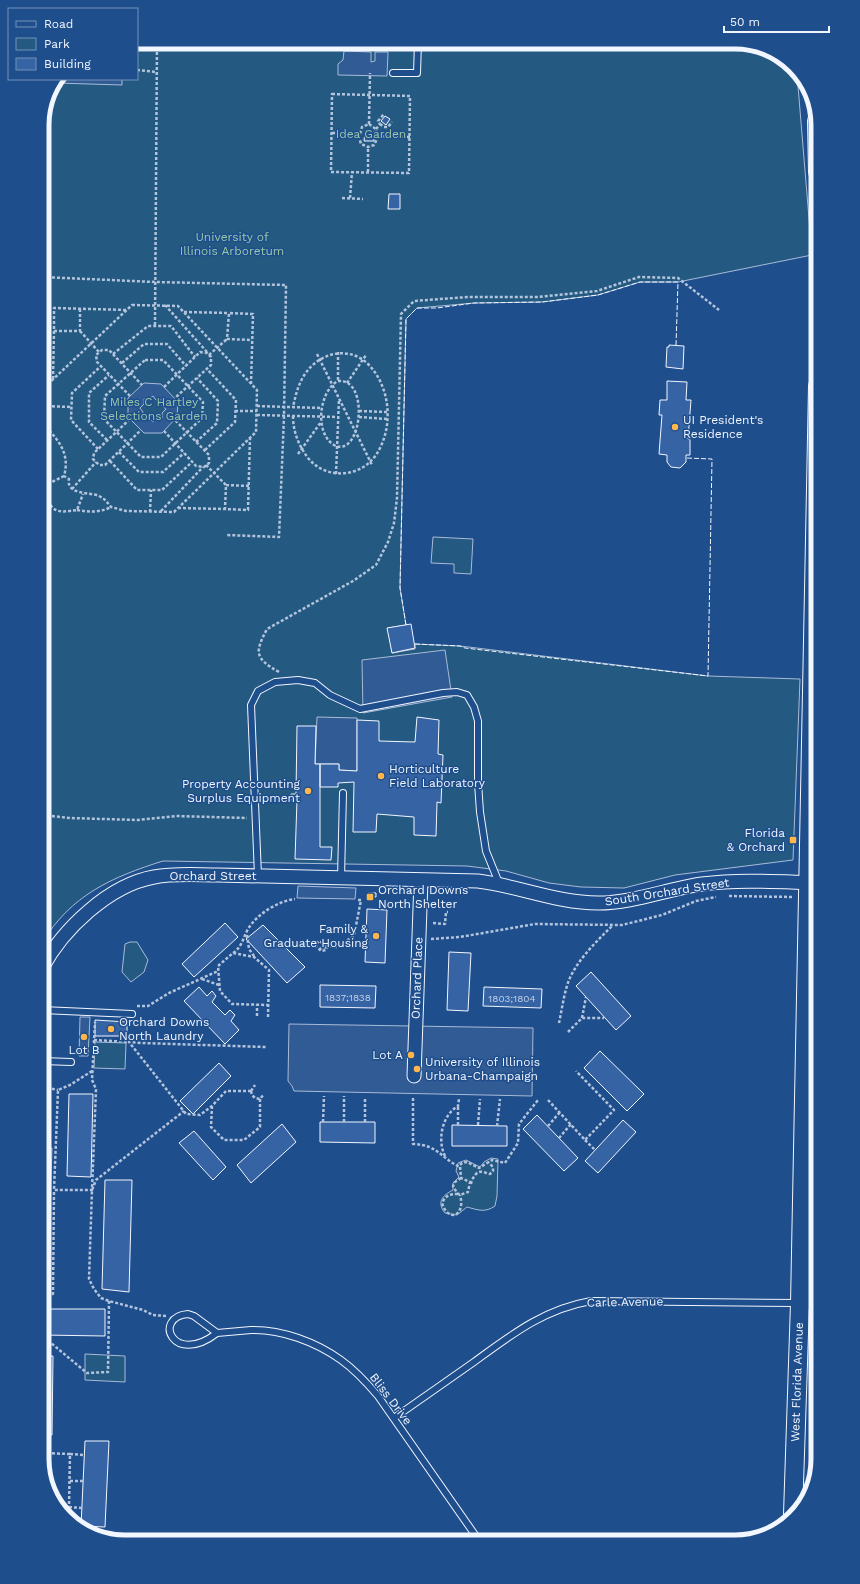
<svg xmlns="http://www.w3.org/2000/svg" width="860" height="1584" font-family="'Work Sans',sans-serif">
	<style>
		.green { fill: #245a82; stroke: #a8bbd7 }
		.parking { fill: #305b95; stroke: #a8bbd7; fill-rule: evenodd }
		.building { fill: #3563a3; stroke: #f2f6ff }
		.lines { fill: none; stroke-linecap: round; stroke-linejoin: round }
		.lane-casing { stroke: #f2f6ff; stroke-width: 8 }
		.street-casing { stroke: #f2f6ff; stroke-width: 15 }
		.secondary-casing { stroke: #f2f6ff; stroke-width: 20 }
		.path { stroke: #b3c4dc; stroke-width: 2.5; stroke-dasharray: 3 2; stroke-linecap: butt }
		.lane { stroke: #1f4e8c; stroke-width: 6 }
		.street { stroke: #1f4e8c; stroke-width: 13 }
		.secondary { stroke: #1f4e8c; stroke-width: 18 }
		.fence { stroke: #f2f6ff; stroke-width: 1; stroke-dasharray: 5 2; stroke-linecap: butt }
		.poi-dot { fill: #ffb74d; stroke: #1f4e8c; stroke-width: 1.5 }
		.labels { text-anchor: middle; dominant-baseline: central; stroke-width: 3; stroke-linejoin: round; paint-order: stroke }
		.number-label { font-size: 10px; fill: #c3d1e8 }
		.park-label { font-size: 12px; fill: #97c8a6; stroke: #1f4e8c }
		.poi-label { font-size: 12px; fill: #f2f6ff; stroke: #1f4e8c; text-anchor: start }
		.street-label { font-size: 12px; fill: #f2f6ff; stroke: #1f4e8c }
		.rim { fill: none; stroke: #f2f6ff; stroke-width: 5 }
	</style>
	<rect width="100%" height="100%" fill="#1f4e8c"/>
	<!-- green -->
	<path class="green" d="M137,42H740L785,59L797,74L812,255L678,282H640L598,295L542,302L474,303L417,308L406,319L400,588L406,625L388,628L392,653L415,649V644L460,646L708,676L800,679L793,860L675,875L624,888L581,887L549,883L506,871L467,866L163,861C112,877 71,895 42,943V120L48,93L58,79H137Z
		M433,537L473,539L471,574L454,573V564L431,563Z
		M130,942H137L148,960L144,972L131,982L122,972L125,944Z
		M95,1042L126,1043L125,1069L94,1068Z
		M491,1158L498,1159L497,1196L495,1206C485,1213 478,1210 467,1207L457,1215L445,1213C436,1202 443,1195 453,1190V1183L459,1177L456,1171L458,1163L466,1160L480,1167L484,1162Z
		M85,1354L125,1356V1382L85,1380Z"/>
	<!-- parking -->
	<path class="parking" d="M344,51L371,52V62L375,61V52H388L387,76L338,75V64L343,60Z
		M58,79H122V85L56,83Z
		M144,383L161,384L178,402L177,417L162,433H144L128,417V398ZM153,396L156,400H162V406L166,409L162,413V418H157L153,422L149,418H143V412L140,408L144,404V399H149Z
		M445,650L452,697L363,713L362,660Z
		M317,717L357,718V771L339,770V764H315Z
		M298,886L356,888L355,899L297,898Z
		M80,1017H90L88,1056H79Z
		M289,1024L533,1028L532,1096L294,1091L292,1086L288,1081Z
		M42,1148H52L48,1280H42Z"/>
	<!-- building -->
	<path class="building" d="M385,116L390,119L386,125L381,121Z
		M365,132H374V141H364Z
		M389,194H400V209H388Z
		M669,345L684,346L683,369L666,367L667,347H669Z
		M667,381L687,382L686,400H691L688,439H690V455H686V462L680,468L671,467L667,462V455L659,454L662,415H659L660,400H667Z
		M411,624L415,648L392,653L387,628Z
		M417,717L439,720L438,754L443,755L441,803L437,802L436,836L414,835V817L377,814L376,832H353L354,782L338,783V787H320V764H339V770L357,771V720L379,721V741L415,742Z
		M297,726H316L315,764H320V847H332L331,860L295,859L297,800H290L291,794H296Z
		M368,893H376V897L368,896Z
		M367,909L387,910L385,963L365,962Z
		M225,923L238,937L194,977L182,964Z
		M263,925L305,967L287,983L246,939Z
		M449,952L471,953L468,1011L447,1010Z
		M591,972L631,1016L616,1030L576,986Z
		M320,985L376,986L375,1008L320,1007Z
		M199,987L207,996L212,991L216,996L212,1002L225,1015L230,1010L235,1015L231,1021L239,1030L225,1044L184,1001Z
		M484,987L542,989L541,1008L483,1006Z
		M95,1020L127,1022V1036H95Z
		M600,1051L644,1094L627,1111L584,1068Z
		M219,1063L231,1076L193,1114L180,1101Z
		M69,1094H93L91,1177L67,1176Z
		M537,1115L578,1158L564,1171L523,1129Z
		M623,1120L636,1132L598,1173L585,1161Z
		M320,1122H375V1143L320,1142Z
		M282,1124L296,1142L251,1183L237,1165Z
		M452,1125L507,1126V1146H452Z
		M194,1131L226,1167L213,1180L179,1143Z
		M105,1180H132L129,1292L102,1289Z
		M42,1309H105V1336L42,1335Z
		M53,1356L52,1435H42V1357Z
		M85,1441H109L105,1527L81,1526Z"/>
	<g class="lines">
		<defs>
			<path id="lane" d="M393,73H417L418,42
				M258,876L251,705L258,691L275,682L298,680L315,683L330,695L360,709L443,693L457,692L467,695L474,707L478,721V783L480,812L486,851L499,883
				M341,878L343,793
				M42,1010L132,1014
				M42,1061L71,1062
				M188,1314L194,1316L217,1333C173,1367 152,1317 188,1314Z
				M217,1333C228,1332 240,1331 251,1330C281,1329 316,1342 341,1360C355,1370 367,1383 378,1396L480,1542
				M394,1418C421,1399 447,1381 474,1362C511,1335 544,1309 591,1301L798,1303"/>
			<path id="street" d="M42,968C63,929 109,885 154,877C175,873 197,875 218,875L478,881C519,886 557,903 598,903C633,903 667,889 702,884C741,879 780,882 818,883
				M414,1076L421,880
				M800,1303H818"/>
			<path id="secondary" d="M817,121L818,172
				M793,1514L800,1303L818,386"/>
		</defs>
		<!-- lane casing -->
		<use href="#lane" class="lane-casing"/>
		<!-- street casing -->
		<use href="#street" class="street-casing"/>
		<!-- secondary casing -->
		<use href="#secondary" class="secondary-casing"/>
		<!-- path -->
		<path class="path" d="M137,70L156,72
			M332,94L410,96L409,173L331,172Z
			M369,124L376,129L377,139L374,145L368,147L361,144L359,137L362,127Z
			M369,124L370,73
			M380,124L384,127H388L392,122
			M376,129L380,124L378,121L384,114
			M332,133L359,134
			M377,136L410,137
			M368,172V147
			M342,198L363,199
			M350,198L352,172
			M42,277L155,282L286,285L284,416L279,537L227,535
			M132,305L178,306L257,390L256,432L174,512L126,511L111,507C107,502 105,499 99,496C90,492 66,495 69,479L64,476C70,455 60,442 47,428L48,384Z
			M165,305L207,352
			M80,309V331H54V308L127,310
			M184,312L229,313
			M155,325L157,42
			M80,331L99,352
			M338,352V381
			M113,354L148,326H171L195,357
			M317,354L372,465
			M209,355L227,339
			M145,360H163L203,402L202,418L161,457H141L104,419L105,396Z
			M122,363L144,344H167L186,366
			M53,379L54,331
			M338,381C371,378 361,460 334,445C314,433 319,391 338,381Z
			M347,383L366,355
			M251,384L253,314L229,313L227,339L252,340
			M164,387L200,352L207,353L211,357V365L175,398
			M130,396L97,362L96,355L102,350H109L142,385
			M42,406L71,407
			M257,406L321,408
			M235,411H257
			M359,411L387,412
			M257,415L337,417
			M293,416C293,432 299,446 308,458C326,480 360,478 376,455C394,428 391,387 368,364C346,343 313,355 301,381C297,389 295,398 293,407
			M359,417L387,419
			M130,419L94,453L93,459L99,465H105L141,430
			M164,431L196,466L204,467L209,463V455L175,420
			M107,440L89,422V393L109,375
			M196,442L217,423L218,401L197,378
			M98,449L71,420L72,393L101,366
			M205,450L235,422L236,400L207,369
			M119,452L139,472H163L184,453
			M298,454L321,422
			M110,461L137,490H162L192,462
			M206,465L226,485
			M336,474L339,399
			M64,476L50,483L45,493C52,513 57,513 77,510L83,494
			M249,486L226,485L225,509L248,510L250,438
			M72,489L96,462
			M178,508L225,509
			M77,510C89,512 99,513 111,507
			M161,511L203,467
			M150,512L151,490
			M279,672C254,658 255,652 267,629L353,581L376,565L388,542L394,523L397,498L401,314L414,301L468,297H538L597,291L639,277L678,278L719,310
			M42,815L70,818L138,820L176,816L247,818
			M729,896L792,897
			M433,923L445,924L446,912H448
			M247,935L249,949L254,956
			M431,939L460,937L535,924L622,925L662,915L696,901L716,897
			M328,946L326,950L321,951L315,945L319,941L328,946L337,947L354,936L361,900H357
			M319,950L322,947L327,948
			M233,953C242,947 243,938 248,929C257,914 278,901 295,899
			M202,979L219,985
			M137,1006H148L169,993L218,971
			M257,1016V1005
			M268,1017L269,970L254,957L233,953L218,966L220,991L232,1004L268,1005
			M582,1018L586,997
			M559,1023C562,1009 564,993 569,980C578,959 596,942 612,926
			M568,1032L582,1018H604
			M94,1040L129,1042
			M92,1071L70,1085L58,1090L54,1190H92L96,1089L92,1080L95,1022
			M42,1087L58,1090
			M251,1091H226L212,1106L200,1115L186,1114L129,1042L142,1043L266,1047
			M251,1091L252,1095L255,1098L260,1099L264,1094
			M251,1091L255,1085
			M413,1098V1144C439,1145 440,1158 460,1167
			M548,1100L585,1140L614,1110L576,1071
			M212,1106L211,1127L224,1140H244L260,1127V1099
			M323,1122L324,1096
			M344,1122V1096
			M365,1122V1097
			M458,1125V1107
			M478,1125L480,1099
			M497,1126L500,1099
			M548,1126L560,1112
			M559,1138L571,1124
			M585,1140L595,1150
			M445,1156C437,1140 442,1115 458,1106L459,1099
			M461,1178L455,1182L453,1186L457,1193L460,1195L468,1192L470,1182L461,1178L460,1165L462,1163L467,1162L479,1168L492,1160L505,1163L518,1143L519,1124L538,1100
			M471,1184C472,1179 476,1170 483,1172C485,1172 487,1174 490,1174L493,1171V1167L488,1162
			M458,1194C450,1194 446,1195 442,1203C448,1223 466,1216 460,1195
			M42,1293L53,1294L54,1190
			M166,1316L153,1315L143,1310L109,1301L101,1298L94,1289L89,1279L92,1190L96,1180L184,1111
			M42,1343H51L87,1373L108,1372L109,1301
			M42,1453L70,1454L69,1507H62
			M70,1454L84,1455
			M70,1481H83
			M69,1507L82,1508"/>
		<!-- lane -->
		<use href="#lane" class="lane"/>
		<!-- street -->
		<use href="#street" class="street"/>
		<!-- secondary -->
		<use href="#secondary" class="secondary"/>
		<!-- fence -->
		<path class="fence" d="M406,625L400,588L406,319L417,308H437L474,303L542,302L598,295L640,282H678L676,345
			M415,644L460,646L465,648L708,676L712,459L686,458"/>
	</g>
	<!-- markers -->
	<g class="poi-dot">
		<circle cx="675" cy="427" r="4"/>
		<circle cx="381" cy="776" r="4"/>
		<circle cx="308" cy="791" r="4"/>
		<rect x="789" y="836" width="8" height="8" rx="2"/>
		<rect x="366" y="893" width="8" height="8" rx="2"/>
		<circle cx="376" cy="936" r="4"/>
		<circle cx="111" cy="1029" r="4"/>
		<circle cx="84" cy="1037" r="4"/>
		<circle cx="411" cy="1055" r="4"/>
		<circle cx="417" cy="1069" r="4"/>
	</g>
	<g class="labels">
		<!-- number labels -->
		<g class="number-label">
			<text x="348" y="997">1837;1838</text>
			<text x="512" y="998">1803;1804</text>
		</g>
		<!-- park labels -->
		<g class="park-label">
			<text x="371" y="134">Idea Garden</text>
			<text x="232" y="237">University of<tspan x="232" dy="14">Illinois Arboretum</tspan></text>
			<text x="154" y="402">Miles C Hartley<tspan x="154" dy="14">Selections Garden</tspan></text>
		</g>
		<!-- poi labels -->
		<g class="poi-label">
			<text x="683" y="420">UI President's<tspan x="683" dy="14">Residence</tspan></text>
			<text x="389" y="769">Horticulture<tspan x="389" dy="14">Field Laboratory</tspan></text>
			<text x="300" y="784" text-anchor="end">Property Accounting<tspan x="300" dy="14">Surplus Equipment</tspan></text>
			<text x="785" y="833" text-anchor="end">Florida<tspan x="785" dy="14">&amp; Orchard</tspan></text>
			<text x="378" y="890">Orchard Downs<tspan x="378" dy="14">North Shelter</tspan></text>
			<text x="368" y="929" text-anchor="end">Family &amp;<tspan x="368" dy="14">Graduate Housing</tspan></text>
			<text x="119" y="1022">Orchard Downs<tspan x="119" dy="14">North Laundry</tspan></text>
			<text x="84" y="1050" text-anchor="middle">Lot B</text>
			<text x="403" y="1055" text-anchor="end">Lot A</text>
			<text x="425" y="1062">University of Illinois<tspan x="425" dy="14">Urbana-Champaign</tspan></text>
		</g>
		<!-- street labels -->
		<g class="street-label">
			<text x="213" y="876">Orchard Street</text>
			<text transform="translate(667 892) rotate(-9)">South Orchard Street</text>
			<text transform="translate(417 978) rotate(-88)">Orchard Place</text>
			<text transform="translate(625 1302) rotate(-1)">Carle Avenue</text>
			<text transform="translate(797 1382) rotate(-88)">West Florida Avenue</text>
			<text transform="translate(391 1399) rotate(53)">Bliss Drive</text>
		</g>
	</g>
	<!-- crop -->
	<path d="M0 0H860V1584H0ZM125 49H735A76 76 0 0 1 811 125V1459A76 76 0 0 1 735 1535H125A76 76 0 0 1 49 1459V125A76 76 0 0 1 125 49Z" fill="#1f4e8c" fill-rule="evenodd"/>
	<path class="rim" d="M125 49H735A76 76 0 0 1 811 125V1459A76 76 0 0 1 735 1535H125A76 76 0 0 1 49 1459V125A76 76 0 0 1 125 49Z"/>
	<!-- legend -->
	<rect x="8" y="8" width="130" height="72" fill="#1f4e8c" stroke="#7391ba"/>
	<rect x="16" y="21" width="20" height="6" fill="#1f4e8c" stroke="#7391ba"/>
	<text x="44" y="28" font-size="12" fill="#f2f6ff">Road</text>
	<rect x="16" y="38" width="20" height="12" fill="#245a82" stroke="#7391ba"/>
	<text x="44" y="48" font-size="12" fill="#f2f6ff">Park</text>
	<rect x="16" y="58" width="20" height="12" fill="#3563a3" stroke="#7391ba"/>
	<text x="44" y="68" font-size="12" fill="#f2f6ff">Building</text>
	<!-- scale -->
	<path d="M724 26v6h105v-6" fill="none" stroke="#f2f6ff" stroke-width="2"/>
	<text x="730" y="26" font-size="12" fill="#f2f6ff" stroke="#1f4e8c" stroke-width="3" paint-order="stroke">50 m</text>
</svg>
